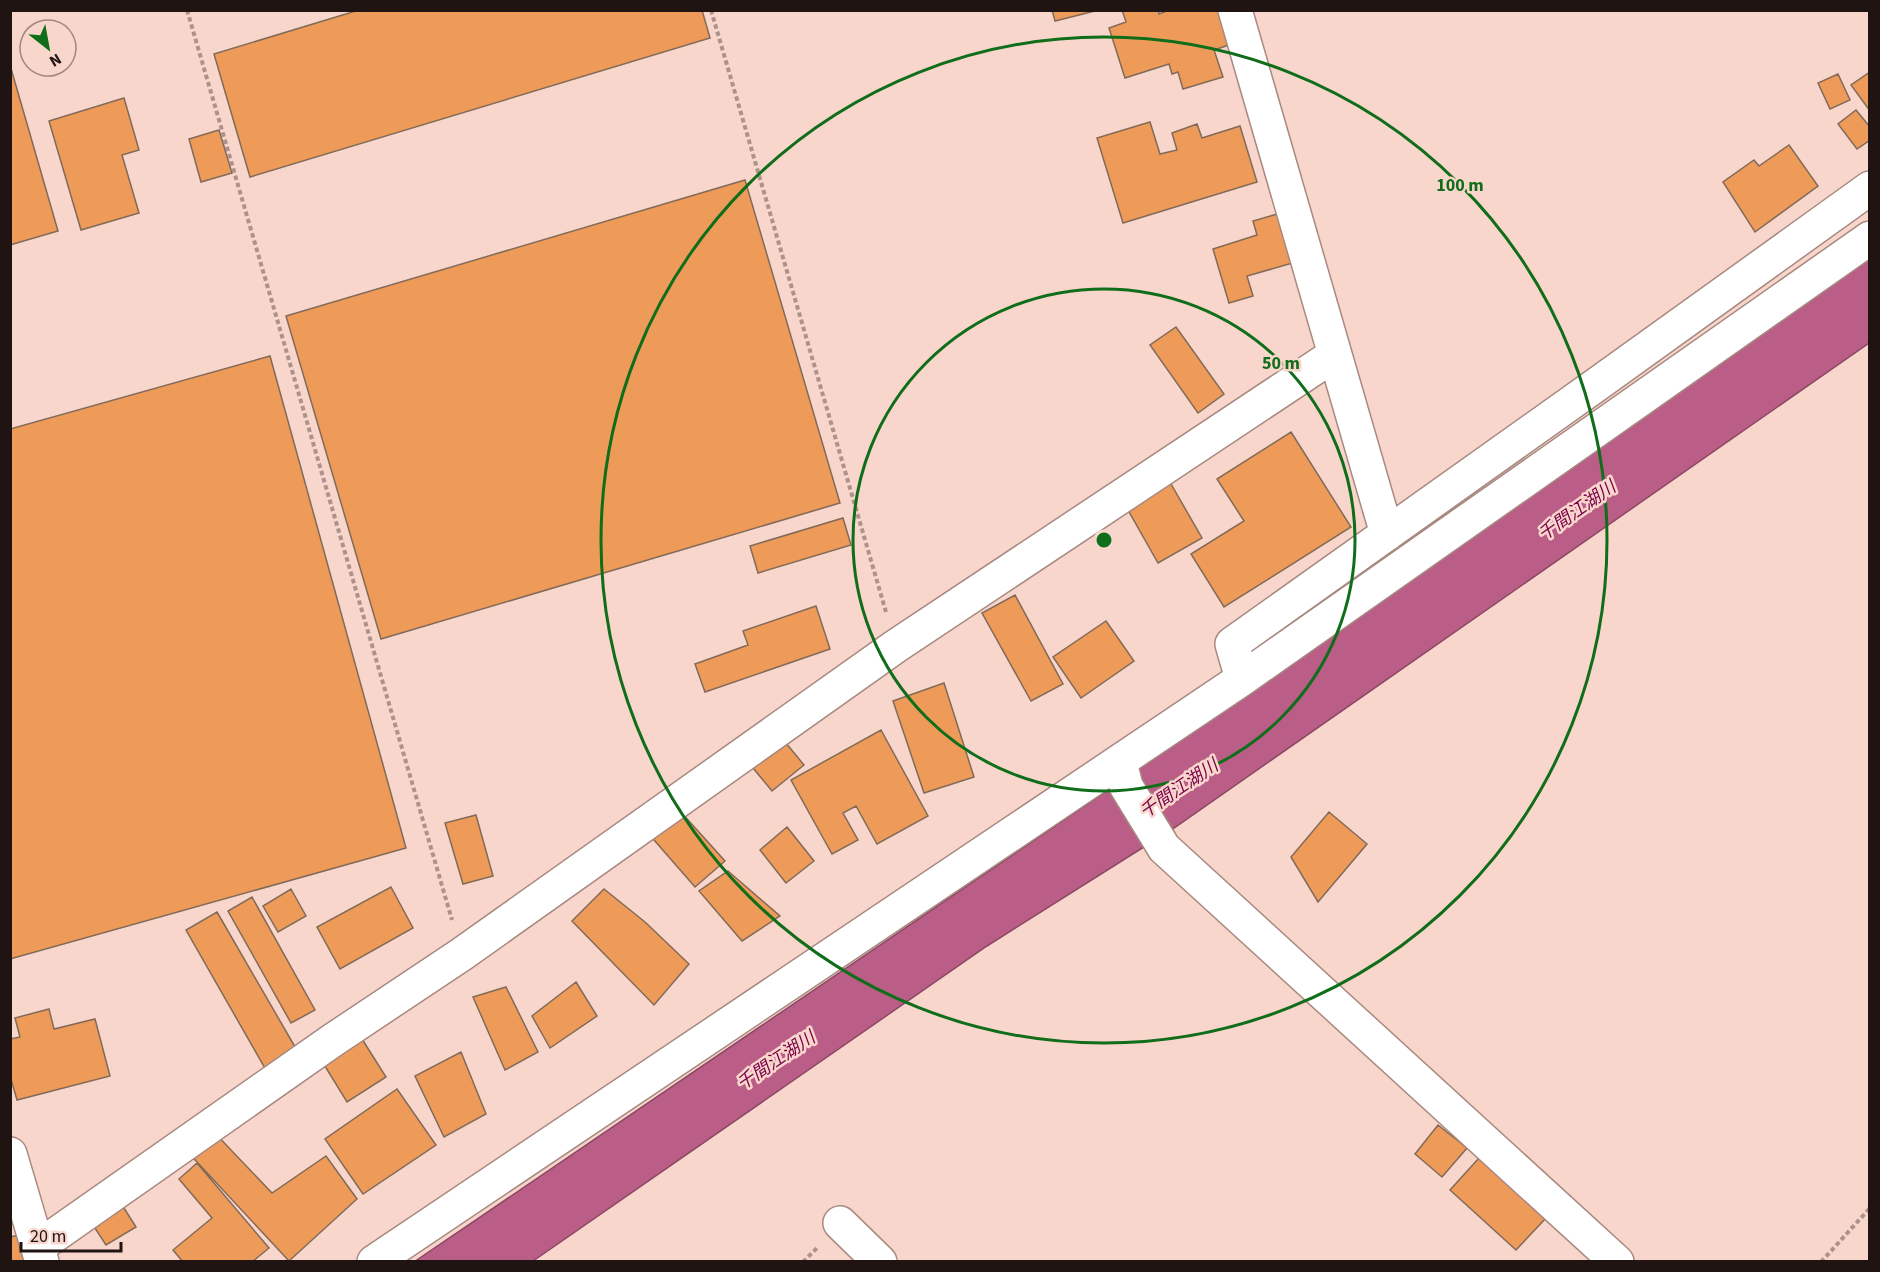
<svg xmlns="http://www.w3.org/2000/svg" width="1880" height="1272" font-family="'Source Sans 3','Noto Sans JP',sans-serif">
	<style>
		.water { fill: #ba5e88; stroke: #8c4864; stroke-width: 1.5 }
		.building { fill: #ee9b5a; stroke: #826a58; stroke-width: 1.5 }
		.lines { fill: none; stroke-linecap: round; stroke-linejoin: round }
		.street-casing { stroke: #a88980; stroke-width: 36 }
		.path { stroke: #ac928a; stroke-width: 4; stroke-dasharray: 4.5 3; stroke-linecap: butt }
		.street { stroke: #fff; stroke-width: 33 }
		.ring { fill: none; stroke: #106d19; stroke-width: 3 }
		.labels { text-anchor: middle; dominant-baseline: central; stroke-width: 5; stroke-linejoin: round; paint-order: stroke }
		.water-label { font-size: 18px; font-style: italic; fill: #7a0049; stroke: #f8d6cc }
		.centre { fill: #106d19; stroke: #f8d6cc; stroke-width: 3 }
		.ring-label { font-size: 18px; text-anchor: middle; font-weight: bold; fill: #106d19; stroke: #f8d6cc; stroke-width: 5; stroke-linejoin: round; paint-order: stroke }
	</style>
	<rect width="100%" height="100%" fill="#f8d6cc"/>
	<!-- water -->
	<path class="water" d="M1869,254V343L1174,828L987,946L533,1261L414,1262L1139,769L1417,575Z"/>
	<!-- building -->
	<path class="building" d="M359,10H702L710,38L250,177L214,54Z
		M1052,10H1099L1055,21Z
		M1122,10H1158L1159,14L1169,10H1221L1232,44L1214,50L1223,77L1183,89L1178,72L1172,74L1169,64L1125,78L1109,28L1126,22Z
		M10,65L58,231L10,245Z
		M1870,72V111L1851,85Z
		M1838,74L1850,100L1830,109L1818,83Z
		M124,98L139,150L122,155L139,213L81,230L49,121Z
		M1856,110L1870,127V140L1857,149L1838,124Z
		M1150,122L1160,154L1177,150L1172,133L1197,124L1202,138L1240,126L1257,182L1123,223L1097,138Z
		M219,130L232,173L201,182L189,139Z
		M1789,145L1818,186L1755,232L1723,182L1754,160L1759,166Z
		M745,180L840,503L381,639L286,316Z
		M1281,213L1296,262L1247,276L1253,296L1229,303L1213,249L1257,235L1253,221Z
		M1176,327L1224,394L1198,413L1150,345Z
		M270,356L406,848L10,959V429Z
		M1291,432L1351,527L1224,607L1191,554L1244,521L1217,479Z
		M1167,477L1202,538L1158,563L1124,503Z
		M843,518L851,545L758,573L750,546Z
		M1015,595L1063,684L1031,701L982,613Z
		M816,606L830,649L705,692L695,664L748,645L743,631Z
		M1106,621L1134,661L1081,698L1053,657Z
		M944,683L974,777L924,793L893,701Z
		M881,730L928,816L877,844L856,806L843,813L858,840L832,854L791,780Z
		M781,737L804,765L772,791L749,763Z
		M679,810L725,861L695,887L648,833Z
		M1329,812L1367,844L1318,902L1291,857Z
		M476,815L493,876L463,884L445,823Z
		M787,827L814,861L786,883L760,850Z
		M728,871L780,916L742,941L699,891Z
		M391,887L413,928L340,969L317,927Z
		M291,889L306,916L278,932L263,906Z
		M604,889L645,922L689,964L654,1005L572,921Z
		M252,897L315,1010L291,1023L228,911Z
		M217,912L298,1052L266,1070L186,930Z
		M576,982L597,1016L550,1048L532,1016Z
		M506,987L538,1052L505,1070L473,997Z
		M49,1009L54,1029L95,1019L110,1076L17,1100L10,1076V1039L20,1037L15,1018Z
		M362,1039L386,1077L347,1102L323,1063Z
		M461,1052L486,1114L444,1137L415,1076Z
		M397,1089L436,1145L363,1194L325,1139Z
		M1438,1125L1467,1148L1442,1177L1415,1154Z
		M211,1129L272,1193L326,1156L357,1199L289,1261L184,1148Z
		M1479,1158L1546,1218L1516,1250L1450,1190Z
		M197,1163L269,1248L252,1262H183L173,1250L212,1218L179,1179Z
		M117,1197L136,1227L106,1245L87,1216Z
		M19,1235L26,1262H10V1237Z"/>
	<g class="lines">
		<defs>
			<path id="street" d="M1235,10L1387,534
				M1242,679L1232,644L1596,385L1870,188
				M1120,762L1126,786L1164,848L1617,1262
				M10,1154L42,1262
				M840,1223L880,1262
				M38,1247L333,1040L462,954L896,646L1334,355
				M374,1262L1242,679L1870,238"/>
		</defs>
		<!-- street casing -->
		<use href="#street" class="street-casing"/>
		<!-- path -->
		<path class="path" d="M187,10L452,920
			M711,10L886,612
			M803,1262L817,1248
			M1821,1262L1870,1208"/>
		<!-- street -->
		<use href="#street" class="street"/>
	</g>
	<!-- distance rings -->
	<g class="ring">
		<circle cx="1104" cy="540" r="251"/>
		<circle cx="1104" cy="540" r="503"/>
	</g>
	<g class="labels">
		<!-- water labels -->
		<g class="water-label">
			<text transform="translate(1577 511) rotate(-35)">千間江湖川</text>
			<text transform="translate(1179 789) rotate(-34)">千間江湖川</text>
			<text transform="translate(776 1061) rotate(-34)">千間江湖川</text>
		</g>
	</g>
	<circle cx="1104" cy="540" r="9" class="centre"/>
	<g class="ring-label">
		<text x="1460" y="191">100 m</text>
		<text x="1281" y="369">50 m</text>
	</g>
	<!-- border -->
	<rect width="1880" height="1272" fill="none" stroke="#1f1411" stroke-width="24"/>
	<!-- north arrow -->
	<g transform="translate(48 48) rotate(149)"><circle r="28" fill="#f8d6cc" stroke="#a18881" stroke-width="1.5"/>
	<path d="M0-4.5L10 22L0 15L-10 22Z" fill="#106d19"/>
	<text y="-9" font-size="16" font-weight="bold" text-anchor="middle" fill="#1f1411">N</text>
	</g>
	<!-- scale -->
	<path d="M21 1242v9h100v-9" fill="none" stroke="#1f1411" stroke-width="3"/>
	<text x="30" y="1242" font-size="18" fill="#1f1411" stroke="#f8d6cc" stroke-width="4.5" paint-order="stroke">20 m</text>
</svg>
